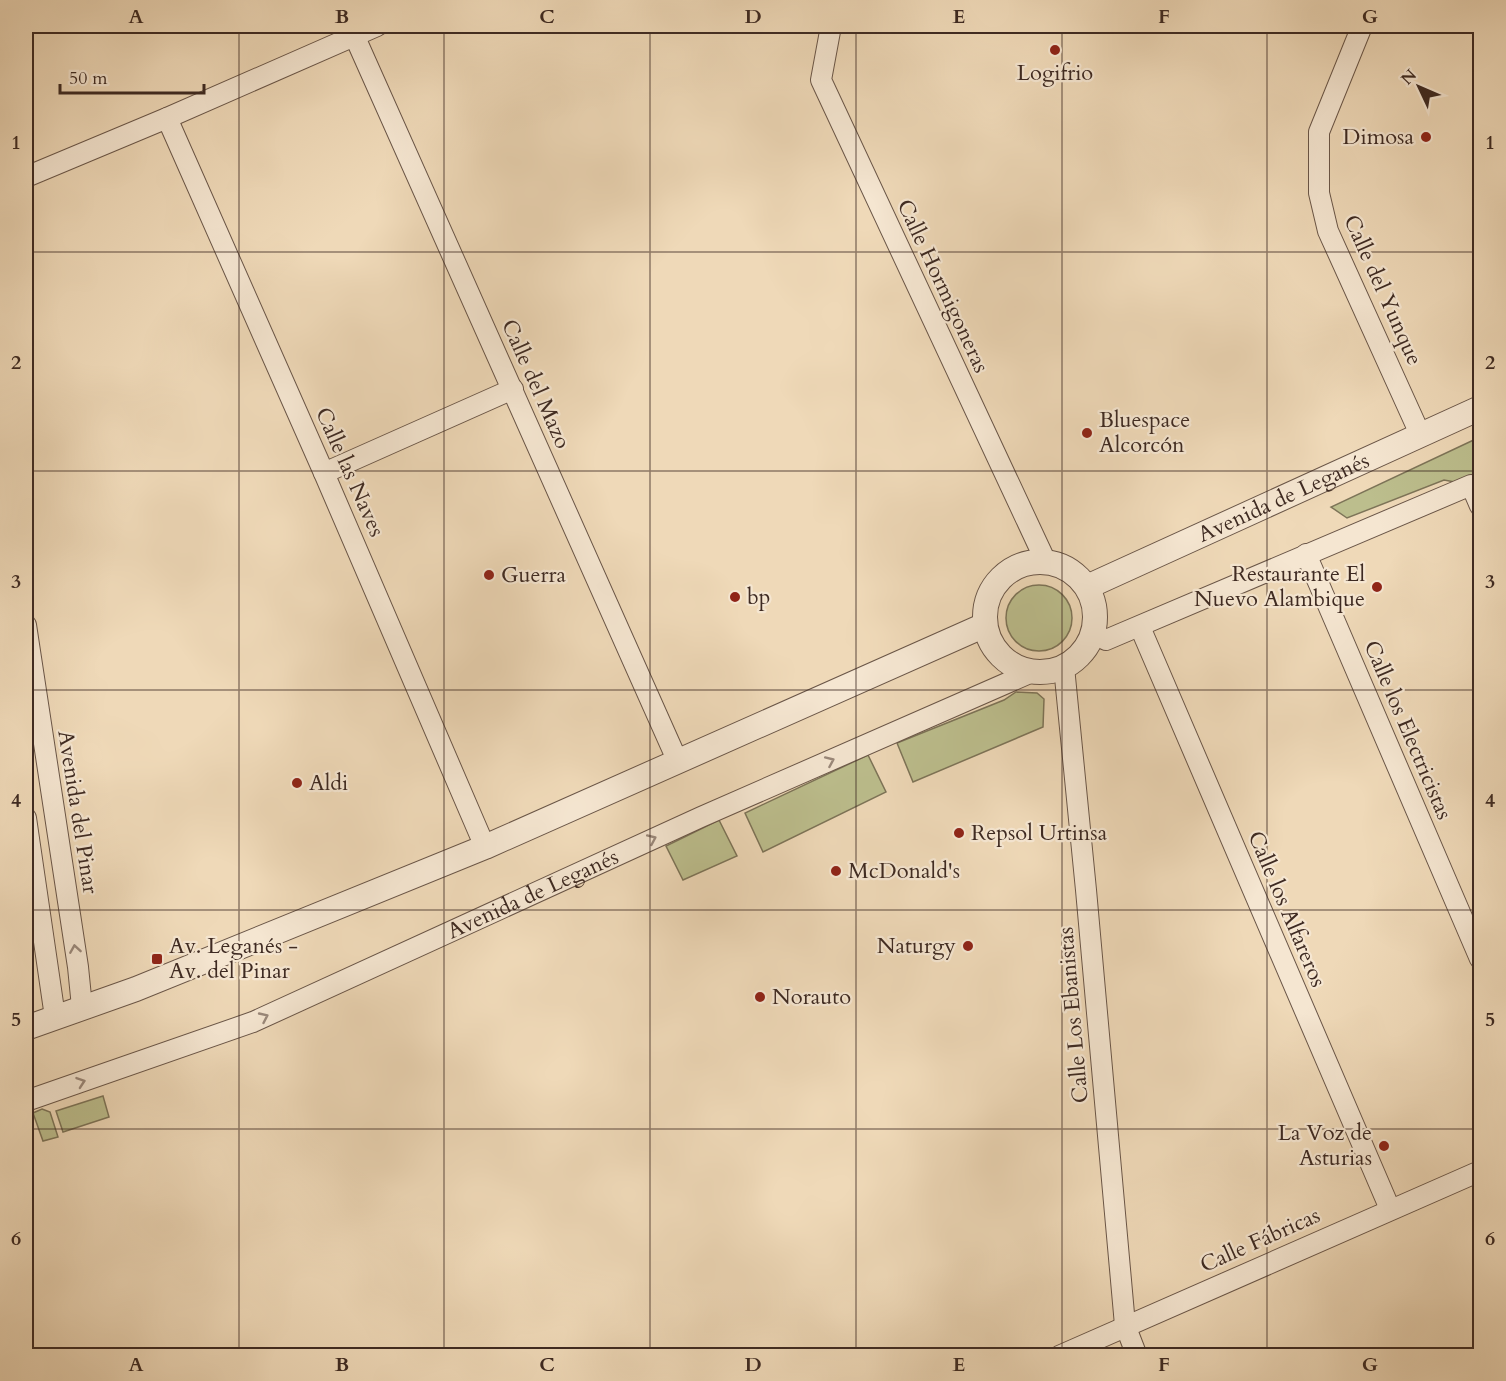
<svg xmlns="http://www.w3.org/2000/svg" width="1506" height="1381" font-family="Cardo,serif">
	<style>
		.green { fill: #bcbe8d; stroke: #7d7458; stroke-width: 1.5 }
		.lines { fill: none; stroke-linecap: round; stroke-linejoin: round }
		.pedestrian-casing { stroke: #6a5648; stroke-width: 17 }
		.minor-casing { stroke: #6a5648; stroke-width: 22 }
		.tertiary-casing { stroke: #6a5648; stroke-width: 26 }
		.pedestrian { stroke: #f5e6d1; stroke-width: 15 }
		.minor { stroke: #f5e6d1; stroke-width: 20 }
		.tertiary { stroke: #f5e6d1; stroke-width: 24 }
		.oneway { stroke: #9a887a }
		.grid { fill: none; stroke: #3e2a22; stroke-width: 1.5; stroke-opacity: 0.55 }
		.poi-dot { fill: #8f2418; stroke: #f5e6d1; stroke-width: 2 }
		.labels { text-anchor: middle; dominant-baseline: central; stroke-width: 4.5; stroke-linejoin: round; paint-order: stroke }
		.poi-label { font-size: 22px; fill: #3e2a22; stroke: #f5e6d1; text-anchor: start }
		.street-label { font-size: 22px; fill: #3e2a22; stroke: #f5e6d1 }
		.neatline { fill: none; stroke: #3e2a22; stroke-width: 2 }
		.grid-label { font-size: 20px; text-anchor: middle; font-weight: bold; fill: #3e2a22 }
	</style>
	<rect width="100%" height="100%" fill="#efd9b8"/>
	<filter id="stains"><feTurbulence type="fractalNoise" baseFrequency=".00333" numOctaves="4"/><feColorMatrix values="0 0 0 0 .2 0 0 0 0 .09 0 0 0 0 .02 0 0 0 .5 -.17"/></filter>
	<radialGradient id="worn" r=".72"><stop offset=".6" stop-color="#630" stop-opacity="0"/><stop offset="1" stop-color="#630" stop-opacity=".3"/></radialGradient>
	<!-- green -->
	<path class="green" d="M1480,437V491L1471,485L1444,480L1347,518L1331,507Z
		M1006 618a33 33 0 1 1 66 0a33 33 0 1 1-66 0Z
		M1016,692L1037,693L1044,699L1043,727L913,782L897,743L1004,700Z
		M868,755L886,792L763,852L745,813Z
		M719,820L737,856L683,880L666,846Z
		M103,1096L109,1117L63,1132L56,1111Z
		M42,1109L50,1112L58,1137L43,1141L33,1113Z"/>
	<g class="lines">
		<defs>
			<path id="pedestrian" d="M26,927L41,925"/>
			<g id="minor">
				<path d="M350,26L678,762"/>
				<path d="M831,26L821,80L1046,562"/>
				<path d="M1362,26L1319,132V193L1328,231L1420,434"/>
				<path d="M167,118L324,473L485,847"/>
				<path d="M26,177L167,118L377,26"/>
				<path d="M324,473L513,389"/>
				<path d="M1306,554L1480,959"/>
				<path d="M26,625L78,967L82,1007"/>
				<path d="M1140,627L1390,1209"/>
				<path d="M1093,633L1106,640L1471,485L1480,506"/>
				<path d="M1064,667L1086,890L1125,1325L1137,1356"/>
				<path d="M26,818L55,1017"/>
				<path id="s1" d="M26,1101L253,1022L701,817L1032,672"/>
				<path d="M1059,1356L1480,1171"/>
			</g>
			<g id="tertiary">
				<circle cx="1040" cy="617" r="55"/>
				<path id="s2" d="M1087,587L1480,408"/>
				<path d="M26,1028L136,989L485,847L985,625"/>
			</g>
		</defs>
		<!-- pedestrian casing -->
		<use href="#pedestrian" class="pedestrian-casing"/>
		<!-- minor casing -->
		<use href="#minor" class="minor-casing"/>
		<!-- tertiary casing -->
		<use href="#tertiary" class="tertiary-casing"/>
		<!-- pedestrian -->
		<use href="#pedestrian" class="pedestrian"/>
		<!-- minor -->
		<use href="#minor" class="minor"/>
		<!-- tertiary -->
		<use href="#tertiary" class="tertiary"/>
	</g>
	<!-- one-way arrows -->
	<defs><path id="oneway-chevron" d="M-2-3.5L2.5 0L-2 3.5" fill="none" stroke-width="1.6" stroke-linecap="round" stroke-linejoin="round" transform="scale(1.5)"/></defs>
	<g class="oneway">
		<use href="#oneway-chevron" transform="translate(830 761) rotate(-24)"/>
		<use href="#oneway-chevron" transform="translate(652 839) rotate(-24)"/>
		<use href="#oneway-chevron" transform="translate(75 949) rotate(-99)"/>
		<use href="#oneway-chevron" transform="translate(264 1017) rotate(-25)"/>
		<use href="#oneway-chevron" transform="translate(81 1082) rotate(-19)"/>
	</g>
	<!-- grid -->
	<path class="grid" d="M239,26V1356M444,26V1356M650,26V1356M856,26V1356M1062,26V1356M1267,26V1356M26,252H1480M26,471H1480M26,690H1480M26,910H1480M26,1129H1480"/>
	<!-- markers -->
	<g class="poi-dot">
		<circle cx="1055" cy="50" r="6"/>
		<circle cx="1426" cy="137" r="6"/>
		<circle cx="1087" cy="433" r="6"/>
		<circle cx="489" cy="575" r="6"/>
		<circle cx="1377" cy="587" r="6"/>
		<circle cx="735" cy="597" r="6"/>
		<circle cx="297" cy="783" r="6"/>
		<circle cx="959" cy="833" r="6"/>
		<circle cx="836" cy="871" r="6"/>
		<circle cx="968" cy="946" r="6"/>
		<rect x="151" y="953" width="12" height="12" rx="3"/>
		<circle cx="760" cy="997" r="6"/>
		<circle cx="1384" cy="1146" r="6"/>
	</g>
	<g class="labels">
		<!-- poi labels -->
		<g class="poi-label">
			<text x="1055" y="73" text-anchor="middle">Logifrio</text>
			<text x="1414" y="137" text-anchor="end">Dimosa</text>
			<text x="1099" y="420">Bluespace<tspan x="1099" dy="25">Alcorcón</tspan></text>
			<text x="1365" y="574" text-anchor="end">Restaurante El<tspan x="1365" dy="25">Nuevo Alambique</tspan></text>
			<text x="501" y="575">Guerra</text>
			<text x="747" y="597">bp</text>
			<text x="309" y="783">Aldi</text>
			<text x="971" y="833">Repsol Urtinsa</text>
			<text x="848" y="871">McDonald's</text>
			<text x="169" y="946">Av. Leganés -<tspan x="169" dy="25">Av. del Pinar</tspan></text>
			<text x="956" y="946" text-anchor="end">Naturgy</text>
			<text x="772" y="997">Norauto</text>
			<text x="1372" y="1133" text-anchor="end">La Voz de<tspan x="1372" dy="25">Asturias</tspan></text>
		</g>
		<!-- street labels -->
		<g class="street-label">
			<text transform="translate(943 286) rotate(65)">Calle Hormigoneras</text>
			<text transform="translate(1383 290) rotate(66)">Calle del Yunque</text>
			<text transform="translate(536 384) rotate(66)">Calle del Mazo</text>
			<text transform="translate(350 472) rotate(66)">Calle las Naves</text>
			<text stroke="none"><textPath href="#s2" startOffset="216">Avenida de Leganés</textPath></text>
			<text transform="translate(1408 730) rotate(67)">Calle los Electricistas</text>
			<text transform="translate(78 812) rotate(81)">Avenida del Pinar</text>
			<text stroke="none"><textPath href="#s1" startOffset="548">Avenida de Leganés</textPath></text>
			<text transform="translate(1287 909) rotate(67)">Calle los Alfareros</text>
			<text transform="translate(1073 1015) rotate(-95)">Calle Los Ebanistas</text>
			<text transform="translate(1260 1240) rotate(-24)">Calle Fábricas</text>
		</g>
	</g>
	<!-- margin -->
	<rect width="1506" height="1381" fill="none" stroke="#efd9b8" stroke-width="66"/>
	<!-- north arrow -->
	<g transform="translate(1419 87) rotate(314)" stroke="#f5e6d1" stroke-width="4.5" paint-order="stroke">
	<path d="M0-4.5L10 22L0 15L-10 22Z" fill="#3e2a22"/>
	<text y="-9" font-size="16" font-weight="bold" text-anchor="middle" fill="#3e2a22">N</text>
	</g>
	<!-- scale -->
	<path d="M60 84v9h144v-9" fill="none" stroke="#3e2a22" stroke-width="3"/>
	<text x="69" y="84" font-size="18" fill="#3e2a22" stroke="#f5e6d1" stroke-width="4.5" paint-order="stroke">50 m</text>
	<rect x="33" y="33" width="1440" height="1315" class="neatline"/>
	<g class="grid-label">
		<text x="136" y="23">A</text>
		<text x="342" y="23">B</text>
		<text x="547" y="23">C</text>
		<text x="753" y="23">D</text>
		<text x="959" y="23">E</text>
		<text x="1164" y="23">F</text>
		<text x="1370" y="23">G</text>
		<text x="16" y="149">1</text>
		<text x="1490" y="149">1</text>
		<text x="16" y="369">2</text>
		<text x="1490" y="369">2</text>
		<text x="16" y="588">3</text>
		<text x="1490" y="588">3</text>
		<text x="16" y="807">4</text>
		<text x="1490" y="807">4</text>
		<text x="16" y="1026">5</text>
		<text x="1490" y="1026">5</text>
		<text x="16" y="1245">6</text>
		<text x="1490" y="1245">6</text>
		<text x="136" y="1371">A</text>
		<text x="342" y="1371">B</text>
		<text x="547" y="1371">C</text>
		<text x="753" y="1371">D</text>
		<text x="959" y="1371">E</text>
		<text x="1164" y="1371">F</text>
		<text x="1370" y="1371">G</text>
	</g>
	<rect width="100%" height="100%" filter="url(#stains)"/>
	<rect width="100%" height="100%" fill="url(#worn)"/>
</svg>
